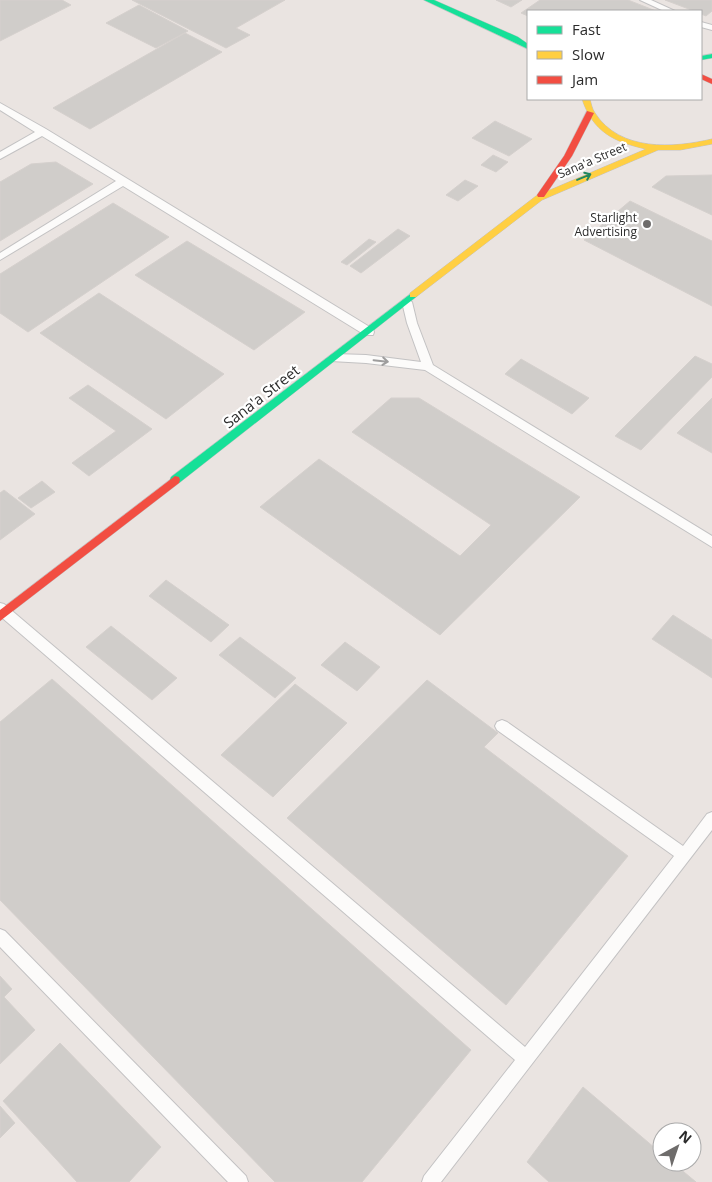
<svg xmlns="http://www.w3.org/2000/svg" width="712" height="1182" font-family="'Open Sans',sans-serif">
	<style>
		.building { fill: #d0cdca; stroke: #d5d0cd }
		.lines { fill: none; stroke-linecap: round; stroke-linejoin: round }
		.lane-casing { stroke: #c3c2c3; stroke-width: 2 }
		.fast-casing { stroke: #c3c2c3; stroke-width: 1 }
		.slow-casing { stroke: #c3c2c3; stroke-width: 1 }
		.jam-casing { stroke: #c3c2c3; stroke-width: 1 }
		.lane { fill: #fcfbfa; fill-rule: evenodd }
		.fast { fill: #16e098; fill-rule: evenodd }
		.slow { fill: #ffcf43; fill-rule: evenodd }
		.jam { fill: #f24e42; fill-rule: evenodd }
		.oneway { stroke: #208662 }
		.oneway2 { stroke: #9e9d9d }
		.poi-dot { fill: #6e6c6b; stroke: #fff; stroke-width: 2 }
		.labels { text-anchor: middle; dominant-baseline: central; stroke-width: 4.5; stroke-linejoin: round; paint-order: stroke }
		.far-street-label { font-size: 12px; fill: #2b2b2b; stroke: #fff }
		.far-poi-label { font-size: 12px; fill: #2b2b2b; stroke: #fff; text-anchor: end }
		.street-label { font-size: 15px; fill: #2b2b2b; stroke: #fff }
	</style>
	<rect width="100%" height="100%" fill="#eae4e1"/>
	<!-- building -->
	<path class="building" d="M0,0H62L71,5L0,41Z
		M132,0H285L236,28L250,35L226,48Z
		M496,0H522L511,7Z
		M540,0H628L656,11H528V16L521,13Z
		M665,0H712V11L706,16L701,14V11H694Z
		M139,5L188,31L156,48L106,23Z
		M185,33L222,52L90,129L53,108Z
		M495,121L532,139L509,156L472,138Z
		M493,155L508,162L496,172L481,165Z
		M56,162L93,184L0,241V182L31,164Z
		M712,175V215L652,187L666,176Z
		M465,180L478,186L458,201L446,195Z
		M630,201L712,241V306L584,240Z
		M113,203L169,237L28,332L0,313V274Z
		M398,229L410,236L361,273L350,266Z
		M369,239L376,242L347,265L341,262Z
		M187,241L305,312L254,350L135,275Z
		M99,293L224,374L166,419L40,333Z
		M695,356L712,364V377L641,450L615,436Z
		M521,359L589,398L572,414L505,374Z
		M88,385L152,429L89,476L72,463L116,431L69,398Z
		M391,398H419L580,497L440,635L260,507L319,459L460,556L491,525L352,432Z
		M712,398V453L677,433Z
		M42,481L55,492L31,508L18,498Z
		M4,490L35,514L0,540V493Z
		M166,580L229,625L211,642L149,596Z
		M673,615L712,640V678L652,639Z
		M111,626L177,678L152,700L86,647Z
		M240,637L296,678L275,698L219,655Z
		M345,642L380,667L357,691L321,665Z
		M52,679L471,1050L362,1182H275L0,900V722Z
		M427,680L498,733L484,747L628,856L506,1005L287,818Z
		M295,684L347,723L273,797L221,755Z
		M0,976L12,989L4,997L35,1030L0,1064Z
		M60,1043L161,1147L129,1182H77L3,1101Z
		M583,1087L662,1154V1162H672L696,1182H549L527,1162Z
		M0,1106L15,1123L0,1138Z"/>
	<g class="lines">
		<defs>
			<path id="lane" d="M640,0H651L675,11H664Z
				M701,22L712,25V30L701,27Z
				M0,103L46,129L373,329L374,332L373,335H365L123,186L0,260V253L116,181L42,136L0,159V152L35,132L0,110Z
				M407,299L412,302L417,323L433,365L712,536V547L425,370L366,363L331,361L330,358L331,355L335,354L366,355L421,362L407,323L402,302Z
				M0,603L4,604L525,1047L674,856L497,730L495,726L497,722L502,720L507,722L683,846L707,814L712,812V830L441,1182H422L424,1176L515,1060L0,616Z
				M0,929L5,931L246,1176L248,1182H228L0,947Z"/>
			<path id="fast" d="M424,0H434L518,37L528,44V49Z
				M712,54V58L701,60V56Z
				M413,292L418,295L416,297L179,483H171L170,480L171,477Z"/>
			<path id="slow" d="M582,99H590C591,103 592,109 595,113C620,152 674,148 712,139V144L680,150H658L542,200L416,297H410V293L536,196L646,149C614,142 593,132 582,99Z"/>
			<path id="jam" d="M701,74L712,79V84L701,79Z
				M587,111L594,113L572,156L544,197H538L537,195L564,156Z
				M175,476L179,477L180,480L179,483L0,621V610Z"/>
		</defs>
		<!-- lane casing -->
		<use href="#lane" class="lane-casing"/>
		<!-- fast casing -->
		<use href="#fast" class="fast-casing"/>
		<!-- slow casing -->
		<use href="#slow" class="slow-casing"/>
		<!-- jam casing -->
		<use href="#jam" class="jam-casing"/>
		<!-- lane -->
		<use href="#lane" class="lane"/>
		<!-- fast -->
		<use href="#fast" class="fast"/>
		<!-- slow -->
		<use href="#slow" class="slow"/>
		<!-- jam -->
		<use href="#jam" class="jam"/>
	</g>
	<!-- one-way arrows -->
	<defs><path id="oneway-shaft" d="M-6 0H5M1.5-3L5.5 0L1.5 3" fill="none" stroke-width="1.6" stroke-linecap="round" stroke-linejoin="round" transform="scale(1.25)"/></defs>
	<use class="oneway" href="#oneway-shaft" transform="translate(584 177) rotate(-23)"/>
	<use class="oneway2" href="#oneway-shaft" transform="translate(381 361) rotate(6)"/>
	<!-- markers -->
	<circle class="poi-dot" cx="647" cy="224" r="5"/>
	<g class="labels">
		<!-- far-street labels -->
		<g class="far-street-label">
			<text transform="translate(592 160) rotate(-23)">Sana'a Street</text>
		</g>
		<!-- far-poi labels -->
		<g class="far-poi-label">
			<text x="637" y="217">Starlight<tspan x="637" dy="14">Advertising</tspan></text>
		</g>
		<!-- street labels -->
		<g class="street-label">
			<text transform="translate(261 396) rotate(-38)">Sana'a Street</text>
		</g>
	</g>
	<!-- legend -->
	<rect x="527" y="10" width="175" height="90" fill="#ffffff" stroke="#aaaaaa"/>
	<rect x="537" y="26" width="25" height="8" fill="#16e098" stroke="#aaaaaa"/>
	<text x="572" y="35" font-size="15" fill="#2b2b2b">Fast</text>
	<rect x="537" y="51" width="25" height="8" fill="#ffcf43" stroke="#aaaaaa"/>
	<text x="572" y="60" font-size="15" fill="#2b2b2b">Slow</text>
	<rect x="537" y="76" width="25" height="8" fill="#f24e42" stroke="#aaaaaa"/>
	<text x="572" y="85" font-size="15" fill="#2b2b2b">Jam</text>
	<!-- north arrow -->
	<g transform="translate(677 1147) rotate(40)"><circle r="24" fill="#ffffff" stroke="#aaaaaa"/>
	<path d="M0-4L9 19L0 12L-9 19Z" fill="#6e6c6b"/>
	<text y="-8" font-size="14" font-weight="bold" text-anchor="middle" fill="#2b2b2b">N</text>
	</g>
</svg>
